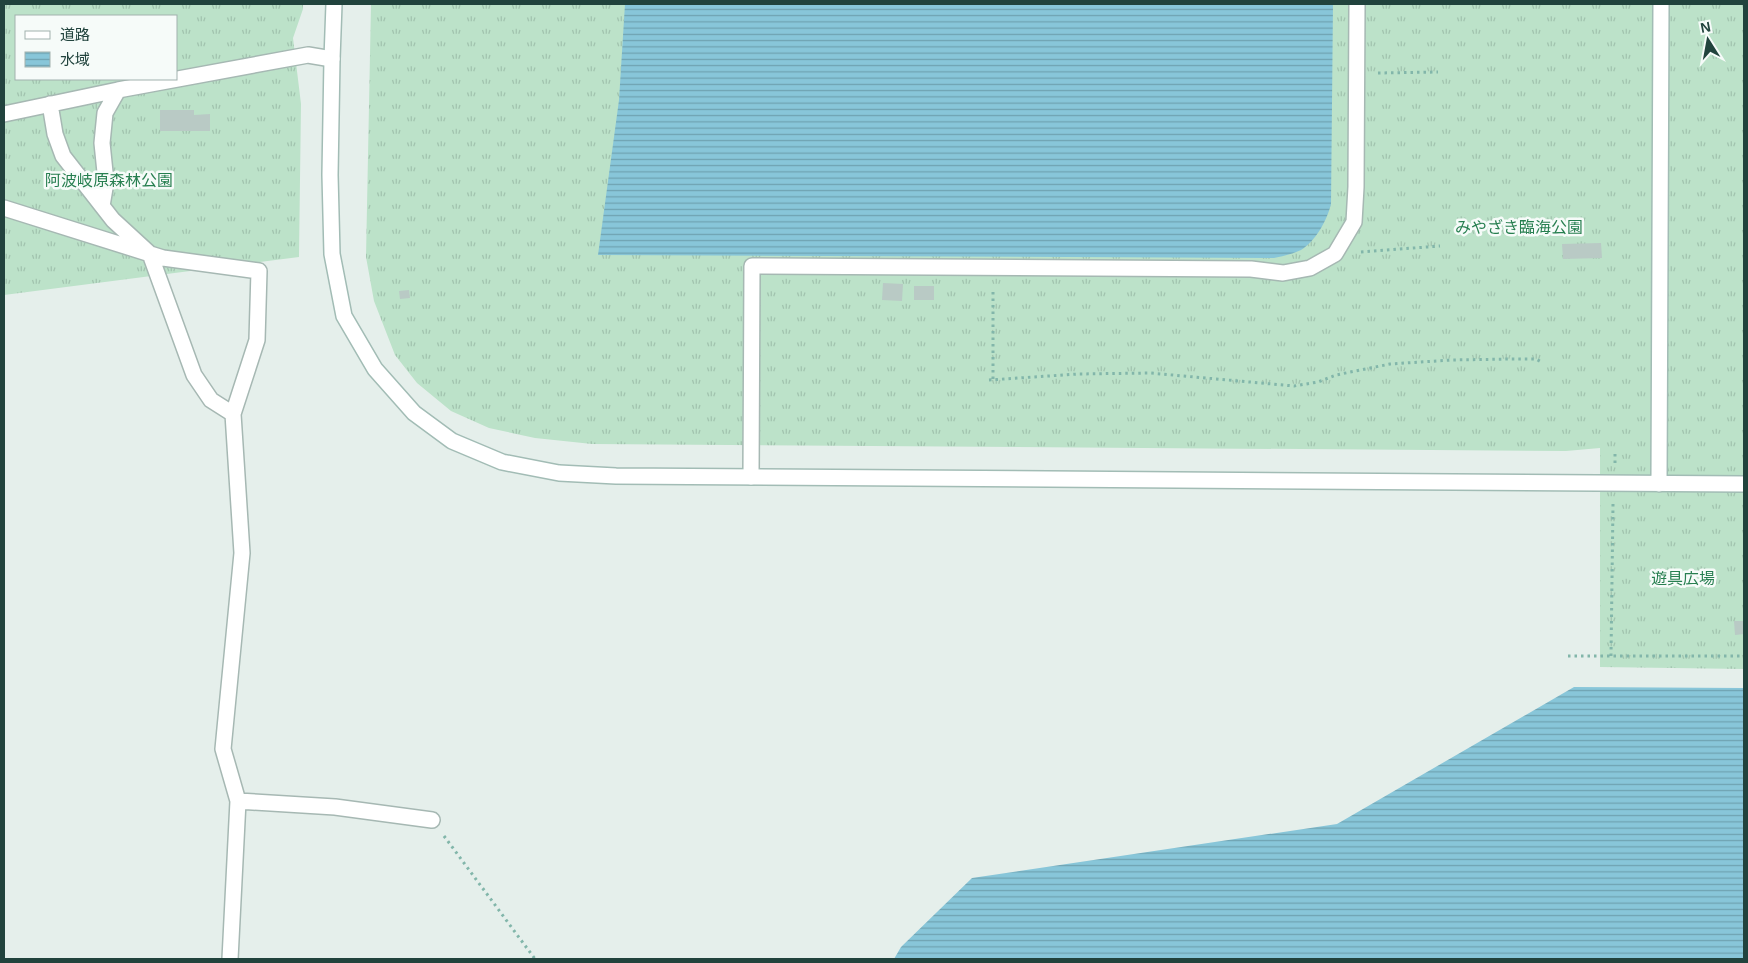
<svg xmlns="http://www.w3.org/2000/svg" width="1748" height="963" font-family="Helvetica,'Noto Sans JP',sans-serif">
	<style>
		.grass { fill: url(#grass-tufts); fill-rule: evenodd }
		.water { fill: url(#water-rules) }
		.building { fill: #b9cac5 }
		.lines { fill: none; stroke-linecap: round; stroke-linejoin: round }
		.lane-casing { stroke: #a6b8b3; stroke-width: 18 }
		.street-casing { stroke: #a6b8b3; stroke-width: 18 }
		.secondary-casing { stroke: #a2bcb5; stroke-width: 18 }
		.path { stroke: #82b6aa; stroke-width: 3; stroke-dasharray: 2.5 4; stroke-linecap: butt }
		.lane { stroke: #fff; stroke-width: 15 }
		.street { stroke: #fff; stroke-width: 15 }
		.secondary { stroke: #fff; stroke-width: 15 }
		.labels { text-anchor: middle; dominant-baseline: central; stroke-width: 5; stroke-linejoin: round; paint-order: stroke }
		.park-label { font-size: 16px; fill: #277f50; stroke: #f6fbf9 }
	</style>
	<defs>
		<pattern id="grass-tufts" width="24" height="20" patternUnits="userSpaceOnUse" patternTransform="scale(1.25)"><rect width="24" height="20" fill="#bce2c9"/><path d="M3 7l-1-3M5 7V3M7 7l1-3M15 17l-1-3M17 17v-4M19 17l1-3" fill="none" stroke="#a1c3ae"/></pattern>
		<pattern id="water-rules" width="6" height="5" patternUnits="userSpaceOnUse" patternTransform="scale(1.25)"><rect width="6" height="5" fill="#88c6d9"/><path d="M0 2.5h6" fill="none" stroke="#6fa2b1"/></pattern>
	</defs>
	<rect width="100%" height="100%" fill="#e5efeb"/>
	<!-- grass -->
	<path class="grass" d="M4,4H303V9L293,38L301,104L299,257L4,295ZM16,16H176V79H16Z
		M371,4H1744V669L1600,667V448L1566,451L592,444L535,438L489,428L451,411L417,383L395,355L374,301L366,257Z"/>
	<!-- water -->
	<path class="water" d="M625,4H1333L1331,204C1327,220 1316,241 1301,250C1293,254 1283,256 1274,258L598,255L619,100Z
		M1574,687L1744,688V959H894L901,947L972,878L1337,824Z"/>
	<!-- building -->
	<path class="building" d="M160,110H194V115L210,114V131H160Z
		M1601,243L1602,258L1563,259L1562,244Z
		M883,283L903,284L902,301L882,300Z
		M914,286H934V300H914Z
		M409,290L410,298L400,299L399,291Z
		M1734,621H1744V634L1735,635Z"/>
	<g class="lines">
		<defs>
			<path id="lane" d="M751,477L752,266L1251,269L1283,273L1310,268L1335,254L1354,222L1356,187L1357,4"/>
			<path id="street" d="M50,104L55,134L63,156L113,220L150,254L194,375L211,400L233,414
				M4,114L118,90L308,55L332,59
				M102,206L106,182L102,143L105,113L118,90
				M4,208L163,258L259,271L257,340L233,414L242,553L223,749L238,801L335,807L432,820
				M230,959L238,801"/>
			<path id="secondary" d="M334,4L332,59L330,175L332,254L344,316L375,369L414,413L452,441L502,462L559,473L616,476L1744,484
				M1659,484L1661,4"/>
		</defs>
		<!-- lane casing -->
		<use href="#lane" class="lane-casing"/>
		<!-- street casing -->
		<use href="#street" class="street-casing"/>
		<!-- secondary casing -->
		<use href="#secondary" class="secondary-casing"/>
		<!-- path -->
		<path class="path" d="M1378,73L1438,72
			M1361,252L1440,246
			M993,379V288
			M989,380L1078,374L1150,373L1294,386L1318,382L1336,375L1390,364L1452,360L1511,359H1536L1543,363
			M1615,463V454
			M1568,656H1744
			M1611,656L1613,504
			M444,836L535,959"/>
		<!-- lane -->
		<use href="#lane" class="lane"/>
		<!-- street -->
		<use href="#street" class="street"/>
		<!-- secondary -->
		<use href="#secondary" class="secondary"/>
	</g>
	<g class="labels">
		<!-- park labels -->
		<g class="park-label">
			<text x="109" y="180">阿波岐原森林公園</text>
			<text x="1519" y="227">みやざき臨海公園</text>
			<text x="1683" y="578">遊具広場</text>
		</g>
	</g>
	<!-- border -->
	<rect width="1748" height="963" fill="none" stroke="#21433d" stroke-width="10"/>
	<!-- legend -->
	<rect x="15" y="15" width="162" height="65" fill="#f6fbf9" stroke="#a1b1ae"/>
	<rect x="25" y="31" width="25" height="8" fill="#ffffff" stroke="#a1b1ae"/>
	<text x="60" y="40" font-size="15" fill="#21433d">道路</text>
	<rect x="25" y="52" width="25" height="15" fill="url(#water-rules)" stroke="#a1b1ae"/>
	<text x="60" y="65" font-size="15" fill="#21433d">水域</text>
	<!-- north arrow -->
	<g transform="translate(1708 40) rotate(349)" stroke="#f6fbf9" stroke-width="4" paint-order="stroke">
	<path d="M0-4L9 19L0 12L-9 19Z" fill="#21433d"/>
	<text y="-8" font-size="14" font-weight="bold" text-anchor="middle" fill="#21433d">N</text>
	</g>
</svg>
